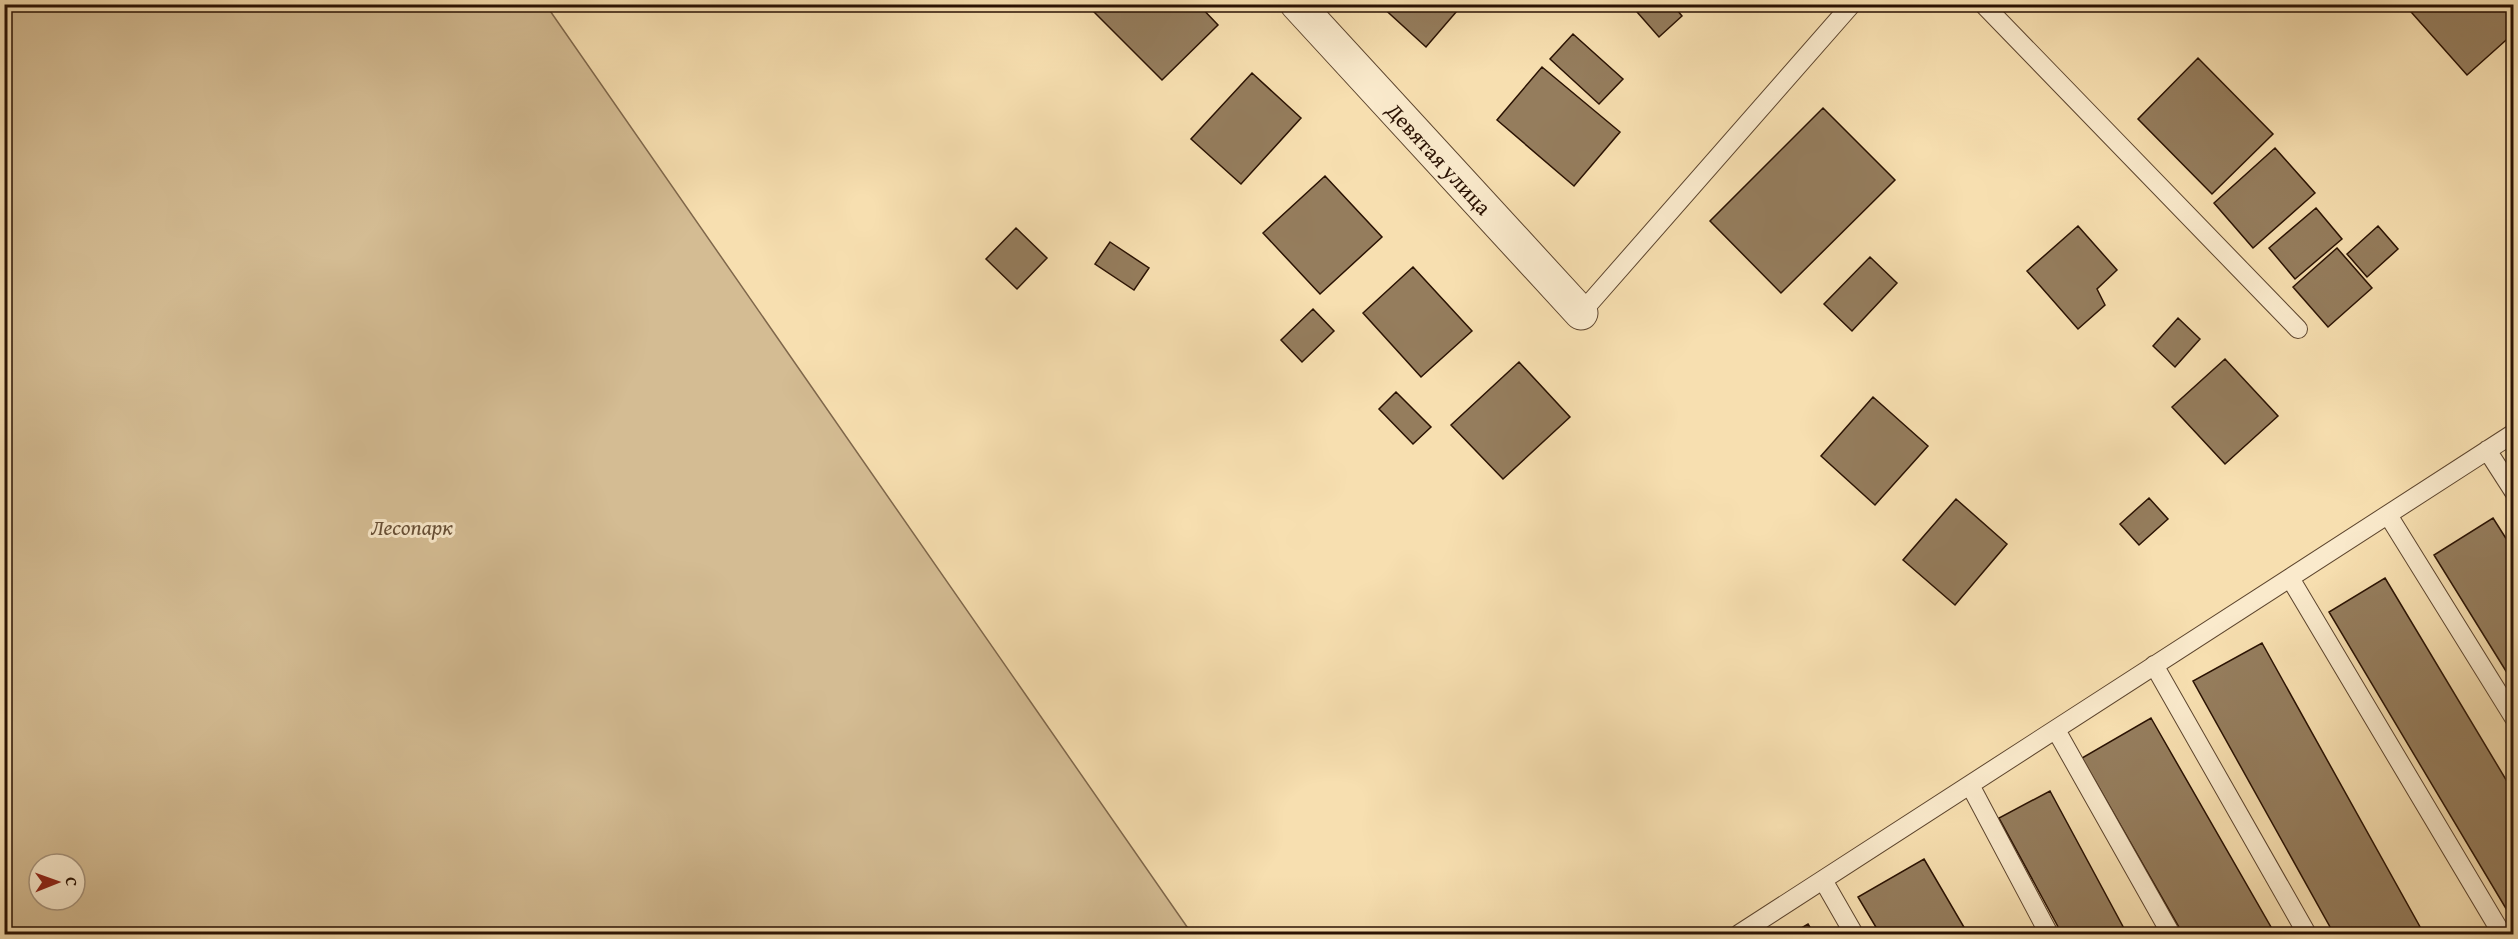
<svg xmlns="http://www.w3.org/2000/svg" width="2518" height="939" font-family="'Gentium Book Plus',serif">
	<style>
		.green { fill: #d4bc93; stroke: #7f674b; stroke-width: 1.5; fill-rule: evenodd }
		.building { fill: #957d5d; stroke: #2a1203; stroke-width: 1.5 }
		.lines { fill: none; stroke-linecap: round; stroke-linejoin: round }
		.lane-casing { stroke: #5d452e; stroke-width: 20 }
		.street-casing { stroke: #5d452e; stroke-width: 35 }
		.lane { stroke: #faeacc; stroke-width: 18 }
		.street { stroke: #faeacc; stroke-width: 33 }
		.labels { text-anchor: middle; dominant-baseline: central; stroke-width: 6; stroke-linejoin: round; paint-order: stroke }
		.street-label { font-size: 22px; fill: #2a1203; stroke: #faeacc }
		.park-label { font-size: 22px; font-style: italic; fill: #664e35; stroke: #faeacc }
	</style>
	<rect width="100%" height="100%" fill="#f7dfb0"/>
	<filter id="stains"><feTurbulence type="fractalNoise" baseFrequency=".00333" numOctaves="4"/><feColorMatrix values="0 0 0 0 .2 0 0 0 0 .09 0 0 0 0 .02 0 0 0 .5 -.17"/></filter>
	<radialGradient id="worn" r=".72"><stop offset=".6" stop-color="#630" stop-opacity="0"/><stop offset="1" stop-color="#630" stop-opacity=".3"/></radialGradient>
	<!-- green -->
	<path class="green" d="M5,4L546,5L1192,934H5ZM39,864H75V900H39Z"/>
	<!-- building -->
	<path class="building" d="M1095,4H1198L1218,25L1162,80L1091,9Z
		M1379,4H1463L1426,47Z
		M1630,4H1672L1682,16L1659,37Z
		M2404,4H2507L2514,11V33L2467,75Z
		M1573,34L1623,79L1599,104L1550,59Z
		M2198,58L2273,134L2212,194L2138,119Z
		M1542,67L1620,132L1574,186L1497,120Z
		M1252,73L1301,118L1241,184L1191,139Z
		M1823,108L1895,180L1781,293L1710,221Z
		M2275,148L2315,193L2253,248L2214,203Z
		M1325,176L1382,237L1320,294L1263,233Z
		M2316,208L2342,239L2295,279L2269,248Z
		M2078,226L2117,270L2097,289L2105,305L2078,329L2027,271Z
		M2378,226L2398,249L2367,277L2347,254Z
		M1016,228L1047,258L1017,289L986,259Z
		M1110,242L1149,268L1134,290L1095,264Z
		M2337,248L2372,288L2328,327L2293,287Z
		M1870,257L1897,283L1852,331L1824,304Z
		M1413,267L1472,331L1421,377L1363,313Z
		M1313,309L1334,331L1302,362L1281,340Z
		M2178,318L2200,339L2175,367L2153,346Z
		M2225,359L2278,416L2225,464L2172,407Z
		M1519,362L1570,417L1503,479L1451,425Z
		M1396,392L1431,427L1413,444L1379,409Z
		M1873,397L1928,446L1875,505L1821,456Z
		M2149,498L2168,519L2139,545L2120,524Z
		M1956,499L2007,544L1955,605L1903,560Z
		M2493,518L2514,551V684L2434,555Z
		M2385,578L2514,793V922L2329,612Z
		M2262,643L2424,934H2334L2193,681Z
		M2151,718L2275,934H2183L2082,758Z
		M2050,791L2127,934H2062L1999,818Z
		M1924,859L1968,934H1880L1858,897Z
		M1808,924L1814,934H1791Z"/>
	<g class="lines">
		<defs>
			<path id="lane" d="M1983,4L2298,329
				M1581,313L1852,4
				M2487,450L2514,492
				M2388,515L2514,718
				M2290,578L2502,934
				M2154,665L2307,934
				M2056,730L2171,934
				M1970,785L2049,934
				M1823,880L1854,934
				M1739,934L2514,433"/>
			<g id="street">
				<path id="s1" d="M1297,4L1581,313"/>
			</g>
		</defs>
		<!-- lane casing -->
		<use href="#lane" class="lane-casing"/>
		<!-- street casing -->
		<use href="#street" class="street-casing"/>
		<!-- lane -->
		<use href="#lane" class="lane"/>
		<!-- street -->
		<use href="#street" class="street"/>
	</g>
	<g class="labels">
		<!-- street labels -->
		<g class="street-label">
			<text stroke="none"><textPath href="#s1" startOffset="210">Девятая улица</textPath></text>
		</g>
		<!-- park labels -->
		<g class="park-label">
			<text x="412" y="527">Лесопарк</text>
		</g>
	</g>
	<!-- margin -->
	<rect width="2518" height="939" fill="none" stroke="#f7dfb0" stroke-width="24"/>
	<rect x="6" y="6" width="2506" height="927" fill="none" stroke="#2a1203" stroke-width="3"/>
	<rect x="12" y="12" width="2494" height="915" fill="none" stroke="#2a1203" stroke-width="1.5"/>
	<!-- north arrow -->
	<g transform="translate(57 882) rotate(89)"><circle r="28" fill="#faeacc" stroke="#a7947c" stroke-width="1.5"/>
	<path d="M0-4.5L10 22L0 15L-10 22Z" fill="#8f2418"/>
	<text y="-9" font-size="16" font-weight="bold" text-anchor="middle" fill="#2a1203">С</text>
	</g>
	<rect width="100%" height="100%" filter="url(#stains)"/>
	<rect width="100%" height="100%" fill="url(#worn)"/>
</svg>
